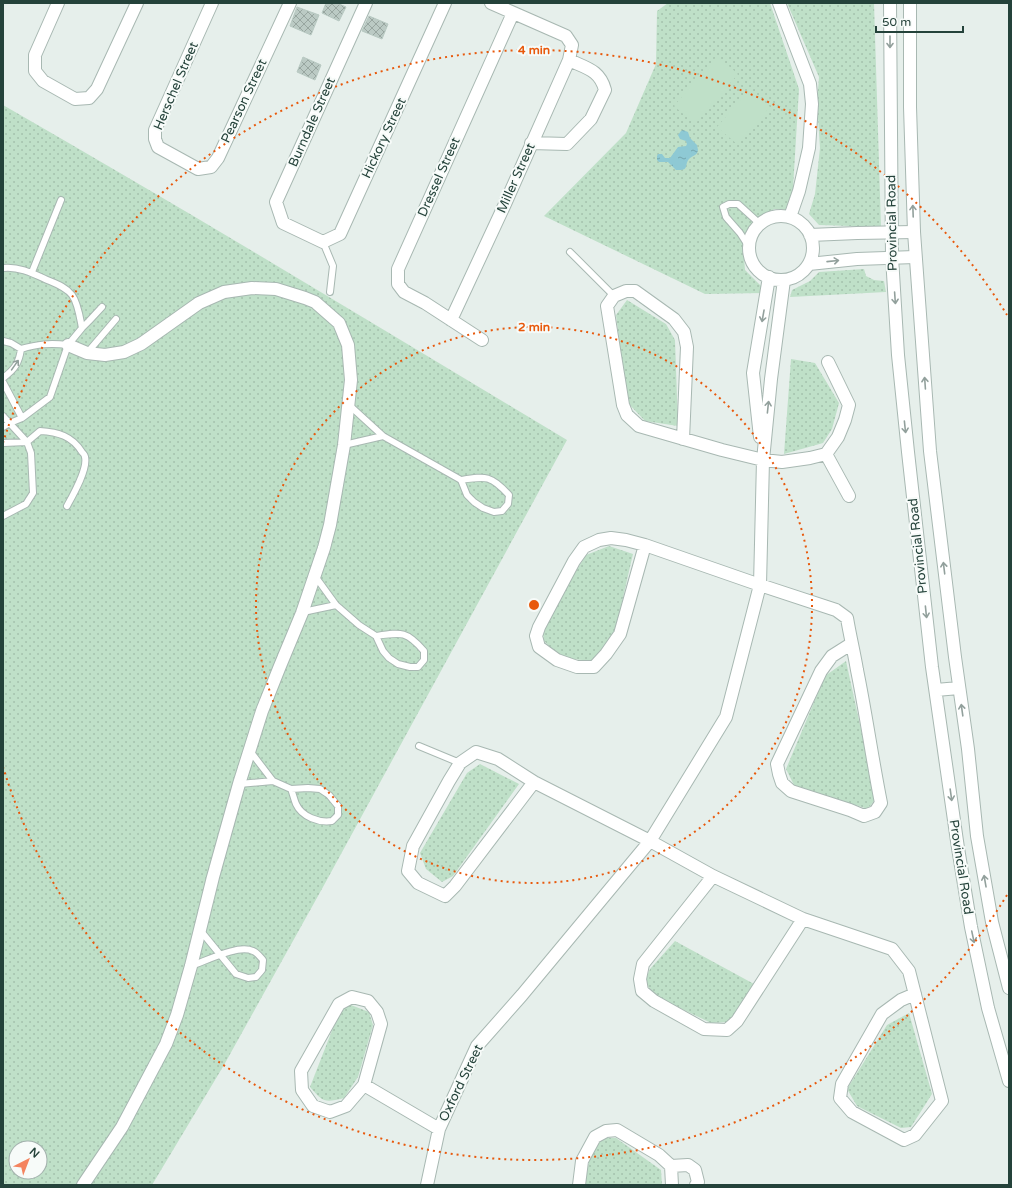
<svg xmlns="http://www.w3.org/2000/svg" width="1012" height="1188" font-family="'Varela Round',sans-serif">
	<style>
		.grass { fill: url(#grass-dots); fill-rule: evenodd }
		.pitch { fill: #bfe0c8 }
		.water { fill: url(#water-ripples) }
		.building { fill: url(#building-cross-hatch); stroke: #b8c9c2 }
		.lines { fill: none; stroke-linecap: round; stroke-linejoin: round }
		.service-casing { stroke: #a8b8b2; stroke-width: 8 }
		.minor-casing { stroke: #a8b8b2; stroke-width: 14 }
		.tertiary-casing { stroke: #a8b8b2; stroke-width: 14 }
		.service { stroke: #fff; stroke-width: 6 }
		.minor { stroke: #fff; stroke-width: 12 }
		.tertiary { stroke: #fff; stroke-width: 12 }
		.oneway { stroke: #92a09c }
		.ring { fill: none; stroke: #e8590c; stroke-width: 2; stroke-dasharray: 2 4 }
		.labels { text-anchor: middle; dominant-baseline: central; stroke-width: 4; stroke-linejoin: round; paint-order: stroke }
		.street-label { font-size: 13px; fill: #24423a; stroke: #f7fbf9 }
		.centre { fill: #e8590c; stroke: #f7fbf9; stroke-width: 2 }
		.ring-label { font-size: 12px; text-anchor: middle; font-weight: bold; fill: #e8590c; stroke: #f7fbf9; stroke-width: 4; stroke-linejoin: round; paint-order: stroke }
	</style>
	<defs>
		<pattern id="grass-dots" width="8" height="8" patternUnits="userSpaceOnUse"><rect width="8" height="8" fill="#bfe0c8"/><path d="M2 2h.1M6 6h.1" fill="none" stroke="#a4c1ad" stroke-width="1.8" stroke-linecap="round"/></pattern>
		<pattern id="water-ripples" width="26" height="14" patternUnits="userSpaceOnUse"><rect width="26" height="14" fill="#8ec9d4"/><path d="M2 4q2-2 4 0t4 0M15 11q2-2 4 0t4 0" fill="none" stroke="#74a5ad"/></pattern>
		<pattern id="building-cross-hatch" width="8" height="8" patternUnits="userSpaceOnUse"><rect width="8" height="8" fill="#bbcac4"/><path d="M0 0l8 8M0 8l8-8" fill="none" stroke="#98a6a0"/></pattern>
	</defs>
	<rect width="100%" height="100%" fill="#e6efeb"/>
	<!-- grass -->
	<path class="grass" d="M668,3H770L799,89L793,188L787,210L775,209L763,214L752,227L743,244L745,270L762,287L763,293L705,294L544,216L626,133L656,64L657,11Z
		M787,3H874L881,227L819,225L809,214L815,194L820,148L817,103L819,77Z
		M3,105C193,214 379,327 567,440L323,887L224,1065L152,1185H3ZM16,1148H40V1172H16Z
		M864,269L866,276L874,280L884,281L886,292L790,297L792,290L810,281L819,272Z
		M627,300L666,324L675,340L678,426L645,421L627,402L616,315Z
		M791,359L815,363L839,403L832,429L823,443L784,454Z
		M609,546L633,554L615,632L593,661L561,658L544,641L542,627L586,555Z
		M846,661L876,798L868,809L794,785L786,769L825,676Z
		M480,764L519,784L453,876L442,882L426,869L420,853L467,773Z
		M675,941L754,984L736,1015L726,1022L711,1023L655,996L647,985V976L650,969Z
		M351,1005L369,1012L373,1025L358,1077L344,1098C324,1103 323,1102 310,1087L340,1010Z
		M909,1013L932,1094L911,1127L901,1128L857,1106L847,1089L887,1025Z
		M607,1138H616L661,1170L662,1185H585L589,1161L599,1142Z"/>
	<!-- pitch -->
	<path class="pitch" d="M717,56L738,74L695,124L674,106Z
		M750,89L770,107L737,144L717,127Z"/>
	<!-- water -->
	<path class="water" d="M683,130L688,132L690,138L697,145L698,150C697,156 693,155 689,159C684,165 690,171 676,170L668,162H659L657,160V156L658,154H662L665,158H670L678,147L686,146L687,144L686,141L680,139L678,135L681,131Z"/>
	<!-- building -->
	<path class="building" d="M326,3H337L346,7L339,21L322,13Z
		M297,7L319,15L311,35L290,26Z
		M369,16L388,24L382,39L362,31Z
		M303,57L321,65L315,80L297,72Z"/>
	<g class="lines">
		<defs>
			<path id="service" d="M323,242L333,266L330,292
				M749,247L740,233L726,217L723,207L729,204H738L760,224
				M570,252L614,296
				M3,268C17,266 32,273 45,279C54,283 65,286 72,295C78,303 80,318 82,328L68,345L50,397L22,418L10,423L3,427
				M32,272L61,200
				M82,328L89,321L102,307
				M3,341L11,343L21,349C38,344 50,343 68,345
				M87,353L116,319
				M3,378C15,369 19,363 21,349
				M3,382L22,418
				M3,416L27,442L31,453L33,493L26,504L3,516
				M383,436L461,480L467,495L474,502L483,508L494,512L502,511L508,504L509,495C491,475 486,476 461,480
				M3,443L27,442L40,431C58,432 72,436 82,452C83,453 85,455 85,457C88,469 73,495 67,506
				M344,445L383,436L349,405
				M315,576L336,605L359,625L376,636L383,651L389,658L398,664L410,667H418L424,660V651C407,631 402,632 376,636
				M303,612L336,605
				M419,746L460,763
				M250,751L273,781L291,789L308,788L320,789L329,795L338,806V815L332,821C319,823 302,817 296,804C294,799 293,794 291,789
				M239,784L273,781
				M191,966C206,961 238,944 253,951C257,952 260,957 263,960L262,970L256,977L248,978L236,974L200,930"/>
			<path id="minor" d="M58,3L35,55V71L43,81L75,99L89,98L97,89L137,3
				M212,3L155,130V139L158,147L198,169L211,167L218,158L290,3
				M366,3L276,202L283,223L323,242L340,234L445,3
				M491,3L566,36
				M779,3L810,84L812,104L809,148L799,191L790,217
				M531,143L567,144L591,119L605,90C600,70 586,68 569,60
				M749 248a32 32 0 1 1 64 0a32 32 0 1 1-64 0Z
				M810,235L857,233L914,232
				M809,264L857,259L915,257
				M451,320L505,204L569,60L572,45L566,36
				M482,340L425,303L404,292L398,284V269L513,13
				M68,345L87,353L105,355L124,352L141,344L199,303L224,292L252,288L276,289L305,298L315,302L339,323L348,345L351,380L344,445L330,525L324,548L302,613L280,666L262,711L239,784L213,877L191,966L177,1015L166,1044L122,1127L83,1185
				M760,437L753,373L769,277
				M683,439L687,347L684,332L674,319L635,291H626L614,296L607,306L623,405L627,415L639,426L722,450L763,460L782,462L810,458L826,454L838,437L845,420L849,405L828,362
				M826,454L849,496
				M645,545L620,634L606,654L594,667H577L557,660L539,647L536,636L539,627L574,561L584,547L599,540L611,538L626,540L645,545L760,585L836,610L847,618C850,636 854,652 857,670C866,714 872,758 881,803L875,812L864,816L850,810L791,791L782,783L779,774L777,764L821,671L832,656L851,644
				M534,782L455,886L445,896L418,883L408,871L413,846L449,781L460,763L476,752L498,759L534,782L650,841L713,876L803,919L892,949L909,971L942,1101L915,1135L904,1140L852,1112L840,1098L842,1084L882,1014L901,1000L915,994
				M713,876L643,964L640,979L642,991L654,1001L704,1029L727,1030L737,1021L803,919
				M352,997L368,1001L377,1012L381,1024L364,1085L346,1106L330,1112L313,1106L302,1090L301,1071L339,1004Z
				M364,1085L439,1129
				M671,1166L688,1165L695,1170L698,1182L696,1185
				M427,1185L439,1129L477,1046L522,995L650,841L726,717L760,585L763,460L771,379L784,280
				M579,1185L582,1161L595,1137L606,1131L617,1130L659,1155L671,1166L672,1185"/>
			<path id="tertiary" d="M890,3L892,257L898,355L908,452L932,667L958,848L971,927L988,1008L1009,1081
				M910,3V107L914,232L930,451L955,657L968,749L977,836L992,922L1009,988
				M936,690L959,688"/>
		</defs>
		<!-- service casing -->
		<use href="#service" class="service-casing"/>
		<!-- minor casing -->
		<use href="#minor" class="minor-casing"/>
		<!-- tertiary casing -->
		<use href="#tertiary" class="tertiary-casing"/>
		<!-- service -->
		<use href="#service" class="service"/>
		<!-- minor -->
		<use href="#minor" class="minor"/>
		<!-- tertiary -->
		<use href="#tertiary" class="tertiary"/>
	</g>
	<!-- one-way arrows -->
	<defs><path id="oneway-shaft" d="M-6 0H5M1.5-3L5.5 0L1.5 3" fill="none" stroke-width="1.6" stroke-linecap="round" stroke-linejoin="round"/></defs>
	<g class="oneway">
		<use href="#oneway-shaft" transform="translate(890 42) rotate(90)"/>
		<use href="#oneway-shaft" transform="translate(913 211) rotate(-92)"/>
		<use href="#oneway-shaft" transform="translate(833 261) rotate(-6)"/>
		<use href="#oneway-shaft" transform="translate(895 298) rotate(86)"/>
		<use href="#oneway-shaft" transform="translate(763 316) rotate(100)"/>
		<use href="#oneway-shaft" transform="translate(15 365) rotate(-55)"/>
		<use href="#oneway-shaft" transform="translate(925 383) rotate(-94)"/>
		<use href="#oneway-shaft" transform="translate(768 407) rotate(-84)"/>
		<use href="#oneway-shaft" transform="translate(905 427) rotate(84)"/>
		<use href="#oneway-shaft" transform="translate(944 568) rotate(-97)"/>
		<use href="#oneway-shaft" transform="translate(926 612) rotate(84)"/>
		<use href="#oneway-shaft" transform="translate(962 710) rotate(-98)"/>
		<use href="#oneway-shaft" transform="translate(951 795) rotate(82)"/>
		<use href="#oneway-shaft" transform="translate(985 881) rotate(-100)"/>
		<use href="#oneway-shaft" transform="translate(973 937) rotate(78)"/>
	</g>
	<!-- distance rings -->
	<g class="ring">
		<circle cx="534" cy="605" r="278"/>
		<path d="M1007 895A555 555 0 0 1 3 767M3 443A555 555 0 0 1 1007 315"/>
	</g>
	<g class="labels">
		<!-- street labels -->
		<g class="street-label">
			<text transform="translate(176 86) rotate(-67)">Herschel Street</text>
			<text transform="translate(244 101) rotate(-65)">Pearson Street</text>
			<text transform="translate(312 122) rotate(-66)">Burndale Street</text>
			<text transform="translate(384 138) rotate(-65)">Hickory Street</text>
			<text transform="translate(439 177) rotate(-66)">Dressel Street</text>
			<text transform="translate(516 178) rotate(-66)">Miller Street</text>
			<text transform="translate(892 223) rotate(-91)">Provincial Road</text>
			<text transform="translate(918 546) rotate(-96)">Provincial Road</text>
			<text transform="translate(961 867) rotate(81)">Provincial Road</text>
			<text transform="translate(461 1083) rotate(-64)">Oxford Street</text>
		</g>
	</g>
	<circle cx="534" cy="605" r="6" class="centre"/>
	<g class="ring-label">
		<text x="534" y="54">4 min</text>
		<text x="534" y="331">2 min</text>
	</g>
	<!-- border -->
	<rect width="1012" height="1188" fill="none" stroke="#24423a" stroke-width="8"/>
	<!-- north arrow -->
	<g transform="translate(28 1160) rotate(42)"><circle r="19" fill="#f7fbf9" stroke="#a3b1ad"/>
	<path d="M0-3L7 15L0 10L-7 15Z" fill="#f4845f"/>
	<text y="-6" font-size="11" font-weight="bold" text-anchor="middle" fill="#24423a">N</text>
	</g>
	<!-- scale -->
	<path d="M876 26v6h87v-6" fill="none" stroke="#24423a" stroke-width="2"/>
	<text x="882" y="26" font-size="12" fill="#24423a" stroke="#f7fbf9" stroke-width="3" paint-order="stroke">50 m</text>
</svg>
